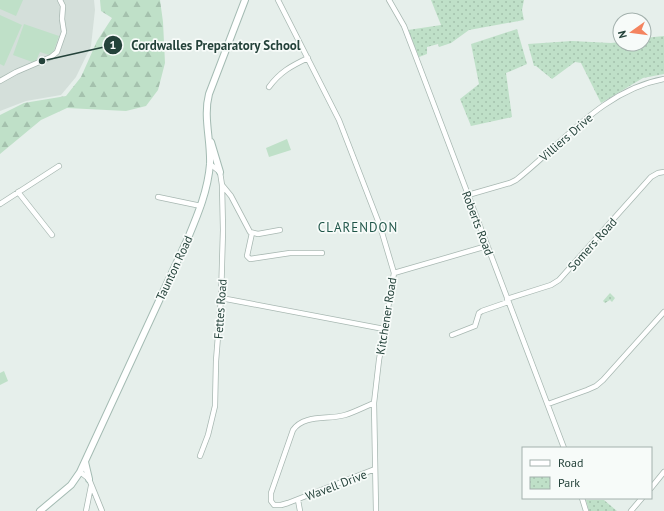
<svg xmlns="http://www.w3.org/2000/svg" width="664" height="511" font-family="'PT Sans',sans-serif">
	<style>
		.built { fill: #d4dfda }
		.forest { fill: url(#forest-firs) }
		.park { fill: url(#park-dots) }
		.pitch { fill: #bfe0c8 }
		.lines { fill: none; stroke-linecap: round; stroke-linejoin: round }
		.street-casing { stroke: #a8b8b2; stroke-width: 6 }
		.secondary-casing { stroke: #a4bbb3; stroke-width: 8 }
		.street { stroke: #fff; stroke-width: 4.5 }
		.secondary { stroke: #fff; stroke-width: 6 }
		.labels { text-anchor: middle; dominant-baseline: central; stroke-width: 3.5; stroke-linejoin: round; paint-order: stroke }
		.street-label { font-size: 12px; fill: #24423a; stroke: #f7fbf9 }
		.neighbourhood-label { font-size: 13px; letter-spacing: 1px; fill: #1f5548; stroke: #f7fbf9 }
		.leader { fill: none; stroke: #24423a; stroke-width: 1.5 }
		.callout-dot { fill: #24423a; stroke: #f7fbf9; stroke-width: 1.5 }
		.mark-label { font-size: 12px; text-anchor: middle; font-weight: bold; fill: #fff }
		.callout-label { font-size: 13px; text-anchor: middle; font-weight: bold; fill: #24423a; stroke: #f7fbf9; stroke-width: 3.5; stroke-linejoin: round; paint-order: stroke }
	</style>
	<defs>
		<pattern id="forest-firs" width="22" height="20" patternUnits="userSpaceOnUse"><rect width="22" height="20" fill="#bfe0c8"/><path d="M5 1l3.5 6h-7zM16 11l3.5 6h-7z" fill="#a4c1ad"/></pattern>
		<pattern id="park-dots" width="8" height="8" patternUnits="userSpaceOnUse"><rect width="8" height="8" fill="#bfe0c8"/><path d="M2 2h.1M6 6h.1" fill="none" stroke="#a4c1ad" stroke-width="1.8" stroke-linecap="round"/></pattern>
	</defs>
	<rect width="100%" height="100%" fill="#e6efeb"/>
	<!-- built -->
	<path class="built" d="M0,0H94L95,10L91,46L76,77L61,95L26,101L0,111Z"/>
	<!-- forest -->
	<path class="forest" d="M100,0H160L163,22L165,63L158,90L146,106L126,111L67,108L41,120L0,154V115L24,103L66,96L81,77L97,41L112,18L101,11Z"/>
	<!-- park -->
	<path class="park" d="M431,0H524L522,10L524,20L469,30L451,43L439,47L438,44L427,47V54L419,57L408,30L441,25Z
		M517,29L527,64L506,73L512,117L471,126L460,99L479,84L471,44Z
		M664,36V74L643,78L601,103L581,63L575,62L552,79L536,66H534L528,44L572,41L611,43L620,42V44H644V38Z
		M610,293L615,298L612,302L610,300L605,303L603,301Z
		M586,500H604L617,511H589Z"/>
	<!-- pitch -->
	<path class="pitch" d="M0,0H23L16,16L0,9Z
		M0,15L22,25L4,66L0,64Z
		M24,24L59,36L52,56L40,52L35,63L13,55Z
		M287,139L291,150L269,157L266,148Z
		M4,371L8,381L0,385V373Z"/>
	<g class="lines">
		<defs>
			<path id="street" d="M278,0L339,120L380,226L394,273L379,360L374,403L376,511
				M389,0L404,26L417,60L564,448
				M0,81L16,72L51,57L57,52L64,32L62,19L63,6L60,0
				M269,87C280,72 291,66 308,58
				M222,185L231,196L250,232L258,234L280,230
				M18,192L52,235
				M468,195L510,183L516,180C563,143 603,90 664,79
				M158,197L201,206
				M0,204L59,166
				M252,233L247,256L250,259L290,253H322
				M394,273L487,246
				M221,298L384,329
				M507,299L551,285L559,280L651,177L658,173L664,172
				M452,335L475,326L479,313L482,311L508,302
				M374,403C364,407 355,412 345,415C328,420 304,414 293,430L271,493V501L274,505H281L288,503L375,469
				M548,404L587,390L596,386L603,380L664,312
				M200,456L208,435L215,406L216,361L221,298L223,230L222,185L220,172L210,164
				M80,472L89,479L102,511
				M651,488L664,472
				M582,498L586,511
				M298,500L300,511
				M86,511L91,486
				M631,511L642,498"/>
			<path id="secondary" d="M211,142L220,172
				M85,462L89,479
				M40,511L71,485L80,472L188,238C198,214 208,190 210,164C211,140 203,117 209,94L245,0"/>
		</defs>
		<!-- street casing -->
		<use href="#street" class="street-casing"/>
		<!-- secondary casing -->
		<use href="#secondary" class="secondary-casing"/>
		<!-- street -->
		<use href="#street" class="street"/>
		<!-- secondary -->
		<use href="#secondary" class="secondary"/>
	</g>
	<g class="labels">
		<!-- street labels -->
		<g class="street-label">
			<text transform="translate(566 137) rotate(-41)">Villiers Drive</text>
			<text transform="translate(478 223) rotate(69)">Roberts Road</text>
			<text transform="translate(592 244) rotate(-48)">Somers Road</text>
			<text transform="translate(174 268) rotate(-65)">Taunton Road</text>
			<text transform="translate(220 309) rotate(-86)">Fettes Road</text>
			<text transform="translate(386 316) rotate(-81)">Kitchener Road</text>
			<text transform="translate(336 485) rotate(-21)">Wavell Drive</text>
		</g>
		<!-- neighbourhood labels -->
		<g class="neighbourhood-label">
			<text x="358" y="227">CLARENDON</text>
		</g>
	</g>
	<!-- callouts -->
	<path class="leader" d="M42 61L113 45"/>
	<g class="callout-dot">
		<circle cx="42" cy="61" r="4"/>
		<circle cx="113" cy="45" r="10"/>
	</g>
	<g class="mark-label">
		<text x="113" y="49">1</text>
	</g>
	<g class="callout-label">
		<text x="216" y="50">Cordwalles Preparatory School</text>
	</g>
	<!-- legend -->
	<rect x="522" y="447" width="130" height="52" fill="#f7fbf9" stroke="#a3b1ad"/>
	<rect x="530" y="460" width="20" height="6" fill="#ffffff" stroke="#a3b1ad"/>
	<text x="558" y="467" font-size="12" fill="#24423a">Road</text>
	<rect x="530" y="477" width="20" height="12" fill="url(#park-dots)" stroke="#a3b1ad"/>
	<text x="558" y="487" font-size="12" fill="#24423a">Park</text>
	<!-- north arrow -->
	<g transform="translate(632 32) rotate(256)"><circle r="19" fill="#f7fbf9" stroke="#a3b1ad"/>
	<path d="M0-3L7 15L0 10L-7 15Z" fill="#f4845f"/>
	<text y="-6" font-size="11" font-weight="bold" text-anchor="middle" fill="#24423a">N</text>
	</g>
</svg>
